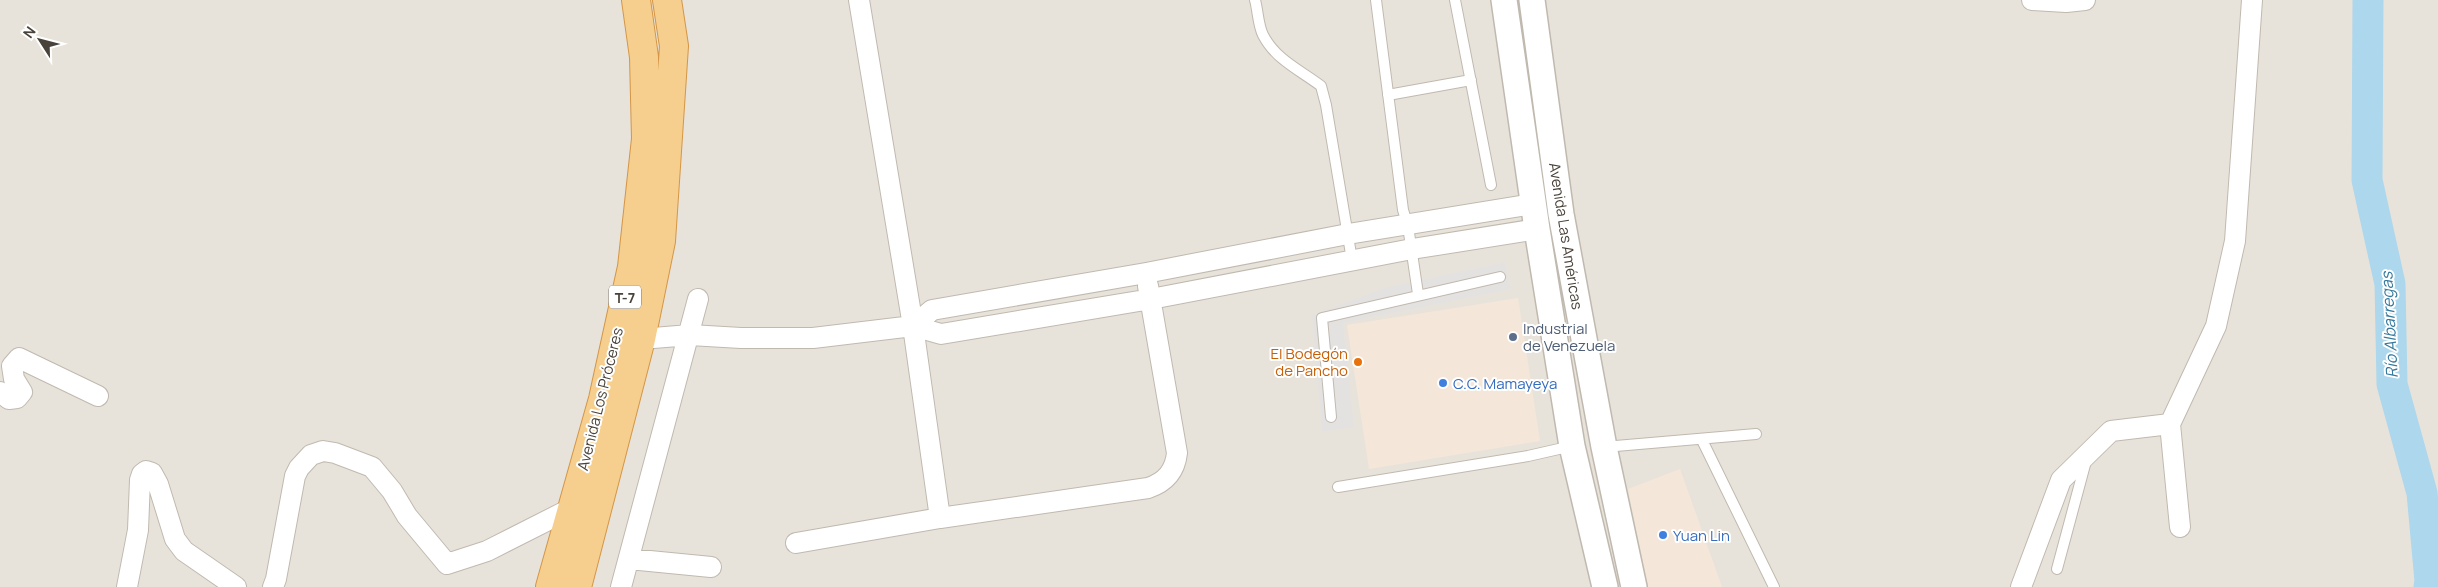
<svg xmlns="http://www.w3.org/2000/svg" width="2438" height="587" font-family="Manrope,sans-serif">
	<style>
		.residential { fill: #e8e3da }
		.commercial { fill: #f4e7d9 }
		.parking { fill: #e4e2e0 }
		.lines { fill: none; stroke-linecap: round; stroke-linejoin: round }
		.river { stroke: #add7ec; stroke-width: 31 }
		.service-casing { stroke: #c0b9af; stroke-width: 12 }
		.minor-casing { stroke: #c0b9af; stroke-width: 22 }
		.tertiary-casing { stroke: #c0b9af; stroke-width: 28 }
		.trunk-casing { stroke: #d39647; stroke-width: 30 }
		.service { stroke: #fff; stroke-width: 10 }
		.minor { stroke: #fff; stroke-width: 20 }
		.tertiary { stroke: #fff; stroke-width: 25 }
		.trunk { stroke: #f6ce8d; stroke-width: 28 }
		.service-dot { fill: #5c6f8a; stroke: #fff; stroke-width: 2 }
		.food-dot { fill: #e8710a; stroke: #fff; stroke-width: 2 }
		.shop-dot { fill: #3f7fe0; stroke: #fff; stroke-width: 2 }
		.labels { text-anchor: middle; dominant-baseline: central; stroke-width: 4; stroke-linejoin: round; paint-order: stroke }
		.shield { fill: #fff; stroke: #807b75; stroke-width: 1 }
		.shield-label { font-size: 14px; font-weight: bold; fill: #49423a }
		.street-label { font-size: 15px; fill: #49423a; stroke: #fff }
		.service-label { font-size: 15px; fill: #4e5e75; stroke: #fff; text-anchor: start }
		.food-label { font-size: 15px; fill: #c56008; stroke: #fff; text-anchor: end }
		.shop-label { font-size: 15px; fill: #366cbe; stroke: #fff; text-anchor: start }
		.water-label { font-size: 16px; font-style: italic; fill: #35799e; stroke: #fff }
	</style>
	<rect width="100%" height="100%" fill="#f5f1ec"/>
	<!-- residential -->
	<path class="residential" d="M0,0H2438V587H0Z"/>
	<!-- commercial -->
	<path class="commercial" d="M1518,298L1540,441L1369,469L1347,325Z
		M1680,469L1722,587H1648L1628,489Z"/>
	<!-- parking -->
	<path class="parking" d="M1505,262L1511,289L1343,323L1354,427L1322,432L1312,315L1384,288Z"/>
	<g class="lines">
		<!-- river -->
		<path class="river" d="M2368,0L2367,180L2390,284L2392,384L2422,493L2430,581L2429,587"/>
		<defs>
			<path id="service" d="M1255,0C1258,11 1258,25 1263,35C1276,60 1300,70 1321,86L1326,105L1352,260
				M1376,0L1403,210L1408,226L1418,294
				M1455,0L1491,185
				M1388,95L1471,80
				M1331,417L1322,318L1500,277
				M1702,440L1774,587
				M1604,447L1756,434
				M1338,487L1528,456L1572,446
				M2057,569L2086,461"/>
			<path id="minor" d="M859,0L913,326L940,518
				M2032,0L2066,2L2085,0
				M913,326L932,310L1146,273L1348,234L1533,204
				M641,339L690,335L741,338H813L913,326L941,334L1151,299L1412,249L1537,229
				M0,392L9,399L17,398L22,392L14,379L12,366L19,358L98,396
				M2180,527L2170,424L2216,326L2235,241L2252,0
				M796,543L940,518L1148,488C1166,482 1175,471 1177,453L1148,286
				M629,559L711,567
				M127,587L138,530L140,480L142,474L146,471L152,473L158,484L175,539L184,551L236,587
				M273,587L276,579L295,476L299,468L311,455L323,451L335,453L372,467L392,491L407,516L447,564L487,551L572,508
				M621,587L698,299
				M2021,587L2061,480L2111,431L2170,424"/>
			<path id="tertiary" d="M1504,0L1537,229L1572,446L1605,587
				M1532,0L1561,214L1604,447L1634,587"/>
			<path id="trunk" d="M550,587L603,399L632,267L646,139L644,57L636,0
				M577,587L641,339L661,241L674,46L667,0"/>
		</defs>
		<!-- service casing -->
		<use href="#service" class="service-casing"/>
		<!-- minor casing -->
		<use href="#minor" class="minor-casing"/>
		<!-- tertiary casing -->
		<use href="#tertiary" class="tertiary-casing"/>
		<!-- trunk casing -->
		<use href="#trunk" class="trunk-casing"/>
		<!-- service -->
		<use href="#service" class="service"/>
		<!-- minor -->
		<use href="#minor" class="minor"/>
		<!-- tertiary -->
		<use href="#tertiary" class="tertiary"/>
		<!-- trunk -->
		<use href="#trunk" class="trunk"/>
	</g>
	<!-- markers -->
	<circle class="service-dot" cx="1513" cy="337" r="5"/>
	<circle class="food-dot" cx="1358" cy="362" r="5"/>
	<g class="shop-dot">
		<circle cx="1443" cy="383" r="5"/>
		<circle cx="1663" cy="535" r="5"/>
	</g>
	<g class="labels">
		<!-- shield labels -->
		<rect class="shield" x="609" y="285.5" width="32" height="23" rx="4"/>
		<g class="shield-label">
			<text x="625" y="297">T-7</text>
		</g>
		<!-- street labels -->
		<g class="street-label">
			<text transform="translate(1566 236) rotate(81)">Avenida Las Américas</text>
			<text transform="translate(600 399) rotate(-76)">Avenida Los Próceres</text>
		</g>
		<!-- service labels -->
		<g class="service-label">
			<text x="1523" y="328">Industrial<tspan x="1523" dy="17">de Venezuela</tspan></text>
		</g>
		<!-- food labels -->
		<g class="food-label">
			<text x="1348" y="353">El Bodegón<tspan x="1348" dy="17">de Pancho</tspan></text>
		</g>
		<!-- shop labels -->
		<g class="shop-label">
			<text x="1453" y="383">C.C. Mamayeya</text>
			<text x="1673" y="535">Yuan Lin</text>
		</g>
		<!-- water labels -->
		<g class="water-label">
			<text transform="translate(2389 325) rotate(-93)">Río Albarregas</text>
		</g>
	</g>
	<!-- north arrow -->
	<g transform="translate(40 40) rotate(306)" stroke="#ffffff" stroke-width="4" paint-order="stroke">
	<path d="M0-4L9 19L0 12L-9 19Z" fill="#49423a"/>
	<text y="-8" font-size="14" font-weight="bold" text-anchor="middle" fill="#49423a">N</text>
	</g>
</svg>
